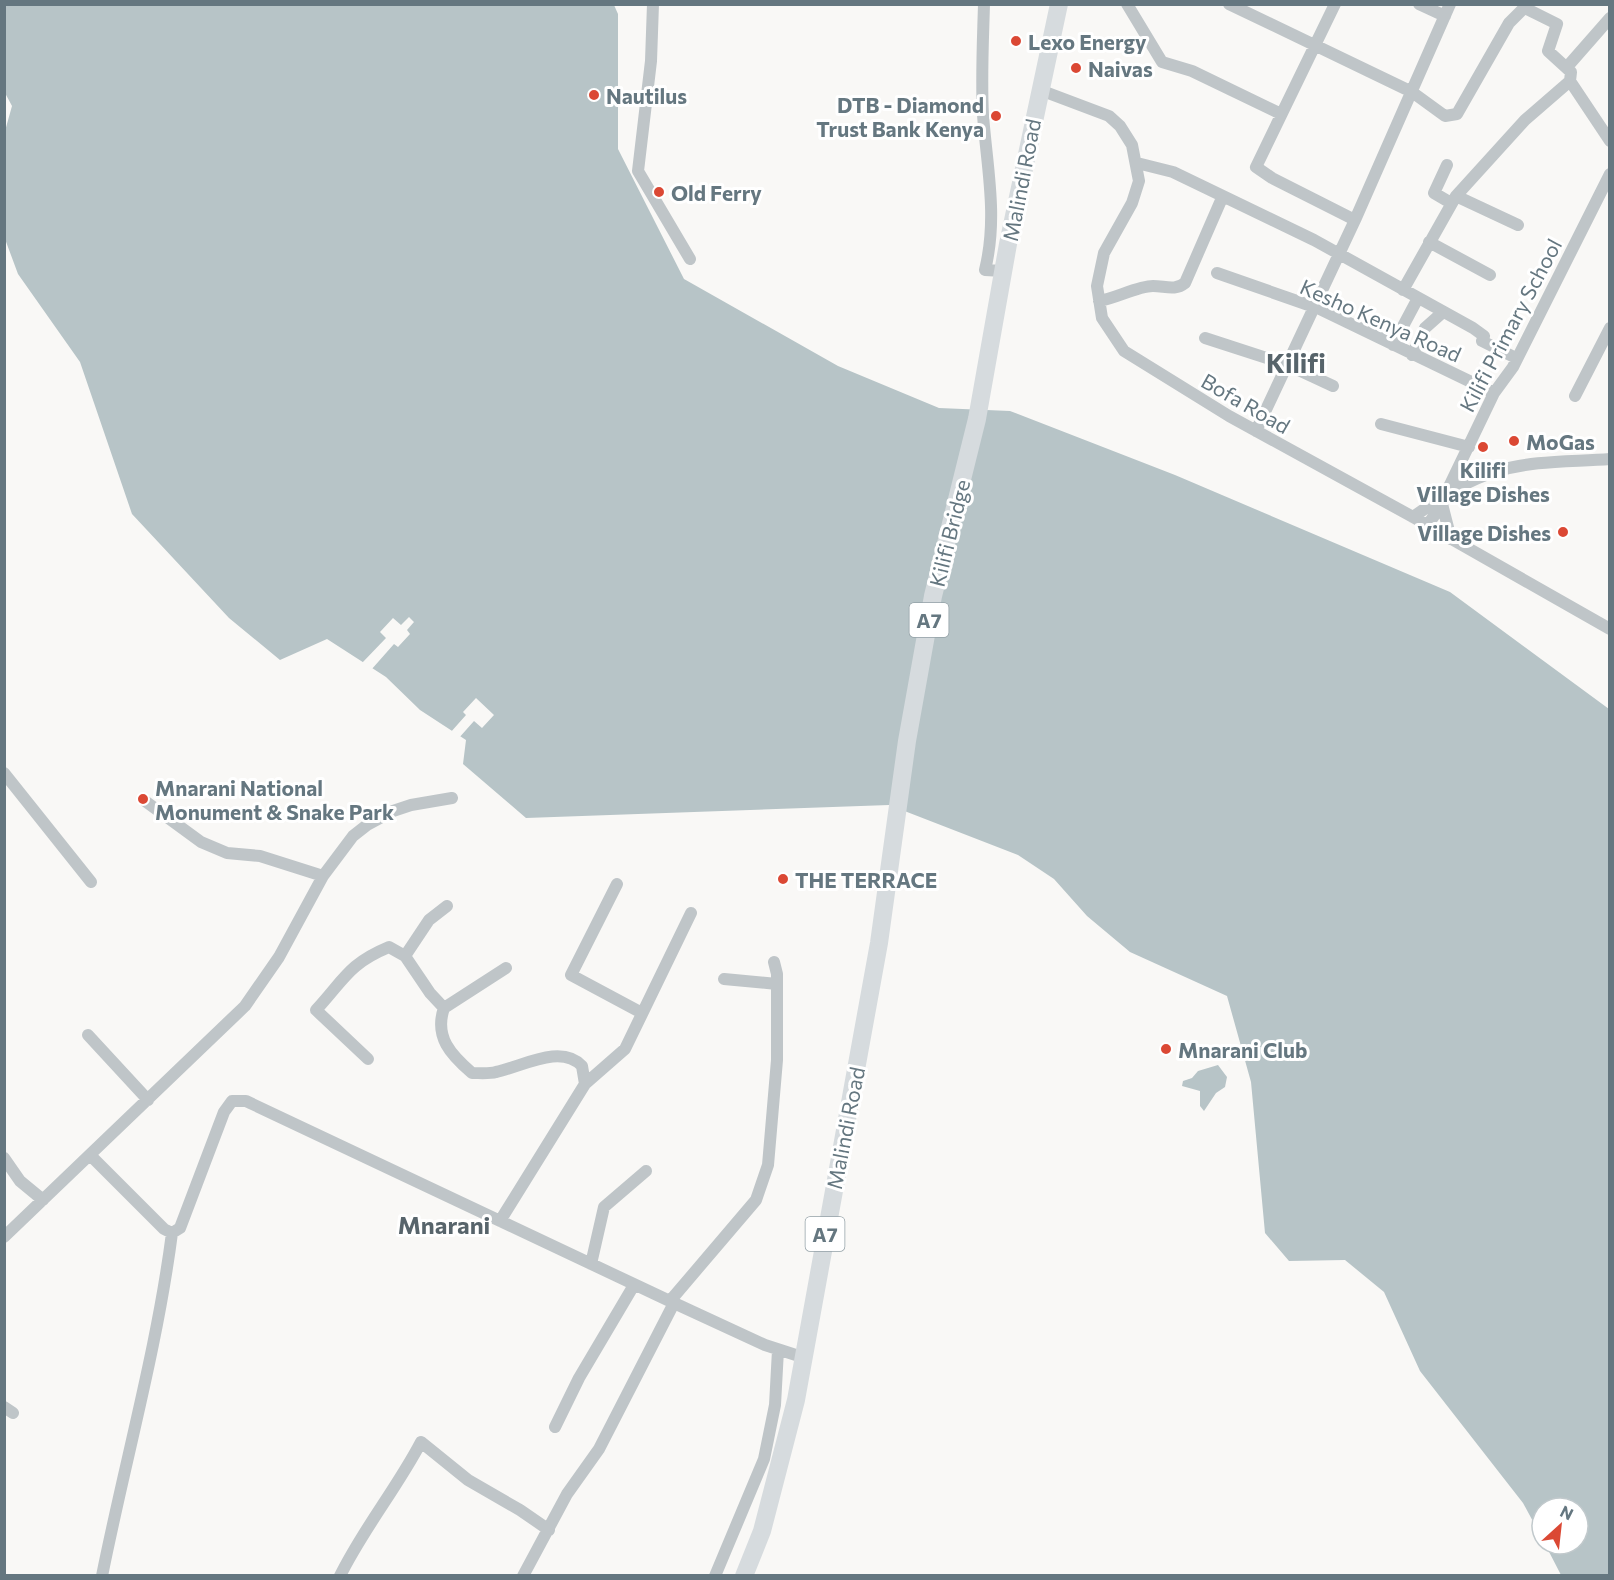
<svg xmlns="http://www.w3.org/2000/svg" width="1614" height="1580" font-family="Commissioner,sans-serif">
	<style>
		.water { fill: #b7c4c7 }
		.pier { fill: #f9f8f6 }
		.lines { fill: none; stroke-linecap: round; stroke-linejoin: round }
		.minor { stroke: #bfc5c8; stroke-width: 12 }
		.highway { stroke: #d6dbde; stroke-width: 18 }
		.poi-dot { fill: #db4834; stroke: #fff; stroke-width: 2 }
		.labels { text-anchor: middle; dominant-baseline: central; stroke-width: 6; stroke-linejoin: round; paint-order: stroke }
		.shield { fill: #fff; stroke: #93a0a6; stroke-width: 1.5 }
		.shield-label { font-size: 20px; font-weight: bold; fill: #657780 }
		.poi-label { font-size: 21px; font-weight: bold; fill: #657780; stroke: #fff; text-anchor: start }
		.street-label { font-size: 21px; fill: #657780; stroke: #fff }
		.quarter-label { font-size: 24px; font-weight: bold; fill: #57646b; stroke: #fff }
		.district-label { font-size: 27px; font-weight: bold; fill: #57646b; stroke: #fff }
	</style>
	<rect width="100%" height="100%" fill="#f9f8f6"/>
	<!-- water -->
	<path class="water" d="M5,5H614L618,14V149L684,279L838,366L939,408L1010,411L1175,475L1450,592L1609,709V1575H1561L1545,1544H1578V1508H1542V1538L1523,1503L1420,1371L1384,1292L1345,1260L1289,1261L1265,1233L1251,1082L1227,996L1130,952L1087,916L1054,879L1018,855L889,805L526,818L463,764L466,740L420,710L386,677L327,639L280,660L229,618L132,514L80,362L18,274L5,239V131L12,106L5,93Z
		M1218,1065L1227,1077L1225,1087L1216,1093L1204,1111L1200,1106V1091L1182,1086L1183,1081L1192,1078L1198,1071Z"/>
	<!-- pier -->
	<path class="pier" d="M409,617L414,622L407,630L410,634L398,647L394,644L371,670L362,663L386,638L380,632L393,618L401,625Z
		M476,698L494,715L482,728L474,721L458,739L450,733L466,715L463,712Z"/>
	<g class="lines">
		<!-- minor -->
		<path class="minor" d="M653,4L651,61L638,171L690,259
			M984,4C983,41 981,78 983,115C987,168 998,217 985,270L1003,271
			M1127,4L1162,62L1192,71L1281,114
			M1229,4L1412,92L1445,116L1457,114L1509,23L1528,4
			M1335,4L1256,167L1272,178L1355,220
			M1419,4L1445,16
			M1525,8L1557,24L1548,51L1571,72L1570,81L1610,141
			M1567,67L1610,18
			M1040,90L1109,116L1120,126L1132,145L1139,181L1132,203L1104,253L1097,286L1102,318L1124,351L1229,416L1413,517L1610,629
			M1137,163L1173,172L1314,240L1473,328L1484,336L1482,341L1516,358
			M1447,165L1434,193L1451,203
			M1456,196L1518,225
			M1429,242L1490,275
			M1217,273L1320,309L1494,393
			M1403,290L1456,196L1525,120L1570,81
			M1099,301C1116,298 1138,286 1153,286C1165,286 1175,291 1185,283L1222,198
			M1205,338L1288,365L1333,386
			M1393,345L1418,298
			M1412,355L1425,328L1443,312
			M1575,396L1610,328
			M1381,424L1469,447
			M1256,431L1355,220L1450,4
			M1445,495L1494,393L1513,367L1610,174
			M1442,504L1451,539
			M1413,517C1440,498 1466,480 1498,471C1534,460 1573,462 1610,459
			M1427,526L1447,497
			M4,773L91,882
			M145,801L201,842L227,853L260,856L323,876
			M617,884L571,975L642,1013
			M447,906L429,920L405,956L430,993L444,1008C434,1037 451,1055 472,1073C480,1073 489,1074 496,1072C521,1067 561,1043 582,1066L585,1084L500,1221
			M724,979L777,984
			M444,1008L506,968
			M88,1035L148,1100
			M368,1059L316,1010C344,980 348,964 389,947L405,956
			M585,1084L625,1049L691,913
			M90,1155L164,1229L172,1233L180,1228L224,1112L232,1101H246L674,1303L765,1345L802,1357
			M4,1158L20,1181L43,1200
			M4,1237L245,1006L279,957L323,876L353,836L367,825L393,811L411,805L452,798
			M591,1264L604,1207L646,1171
			M670,1301L756,1200L768,1165L777,1060V974L774,962
			M4,1407L13,1413
			M555,1427L579,1378L634,1285
			M102,1576C125,1461 157,1349 172,1233
			M340,1576C363,1529 397,1488 421,1442L468,1480L520,1510L549,1530
			M523,1576L567,1494L599,1449L674,1303
			M715,1576L764,1459L775,1405L778,1350"/>
		<!-- highway -->
		<path class="highway" d="M744,1576L762,1531L796,1400L879,943L907,741L933,596L977,419L1008,244L1059,4"/>
	</g>
	<!-- markers -->
	<g class="poi-dot">
		<circle cx="1016" cy="41" r="6"/>
		<circle cx="1076" cy="68" r="6"/>
		<circle cx="594" cy="95" r="6"/>
		<circle cx="996" cy="116" r="6"/>
		<circle cx="659" cy="192" r="6"/>
		<circle cx="1514" cy="441" r="6"/>
		<circle cx="1483" cy="447" r="6"/>
		<circle cx="1563" cy="532" r="6"/>
		<circle cx="143" cy="799" r="6"/>
		<circle cx="783" cy="879" r="6"/>
		<circle cx="1166" cy="1049" r="6"/>
	</g>
	<g class="labels">
		<!-- shield labels -->
		<g class="shield">
			<rect x="909.5" y="603" width="39" height="34" rx="4.5"/>
			<rect x="805.5" y="1217" width="39" height="34" rx="4.5"/>
		</g>
		<g class="shield-label">
			<text x="929" y="620">A7</text>
			<text x="825" y="1234">A7</text>
		</g>
		<!-- poi labels -->
		<g class="poi-label">
			<text x="1028" y="41">Lexo Energy</text>
			<text x="1088" y="68">Naivas</text>
			<text x="606" y="95">Nautilus</text>
			<text x="984" y="104" text-anchor="end">DTB - Diamond<tspan x="984" dy="24">Trust Bank Kenya</tspan></text>
			<text x="671" y="192">Old Ferry</text>
			<text x="1526" y="441">MoGas</text>
			<text x="1483" y="469" text-anchor="middle">Kilifi<tspan x="1483" dy="24">Village Dishes</tspan></text>
			<text x="1551" y="532" text-anchor="end">Village Dishes</text>
			<text x="155" y="787">Mnarani National<tspan x="155" dy="24">Monument &amp; Snake Park</tspan></text>
			<text x="795" y="879">THE TERRACE</text>
			<text x="1178" y="1049">Mnarani Club</text>
		</g>
		<!-- street labels -->
		<g class="street-label">
			<text transform="translate(1021 180) rotate(-79)">Malindi Road</text>
			<text transform="translate(1381 320) rotate(24)">Kesho Kenya Road</text>
			<text transform="translate(1510 325) rotate(-62)">Kilifi Primary School</text>
			<text transform="translate(1246 403) rotate(30)">Bofa Road</text>
			<text transform="translate(949 533) rotate(-76)">Kilifi Bridge</text>
			<text transform="translate(845 1128) rotate(-79)">Malindi Road</text>
		</g>
		<!-- quarter labels -->
		<g class="quarter-label">
			<text x="444" y="1224">Mnarani</text>
		</g>
		<!-- district labels -->
		<g class="district-label">
			<text x="1296" y="362">Kilifi</text>
		</g>
	</g>
	<!-- border -->
	<rect width="1614" height="1580" fill="none" stroke="#657780" stroke-width="12"/>
	<!-- north arrow -->
	<g transform="translate(1560 1526) rotate(27)"><circle r="28" fill="#ffffff" stroke="#c1c9cc" stroke-width="1.5"/>
	<path d="M0-4.5L10 22L0 15L-10 22Z" fill="#db4834"/>
	<text y="-9" font-size="16" font-weight="bold" text-anchor="middle" fill="#657780">N</text>
	</g>
</svg>
